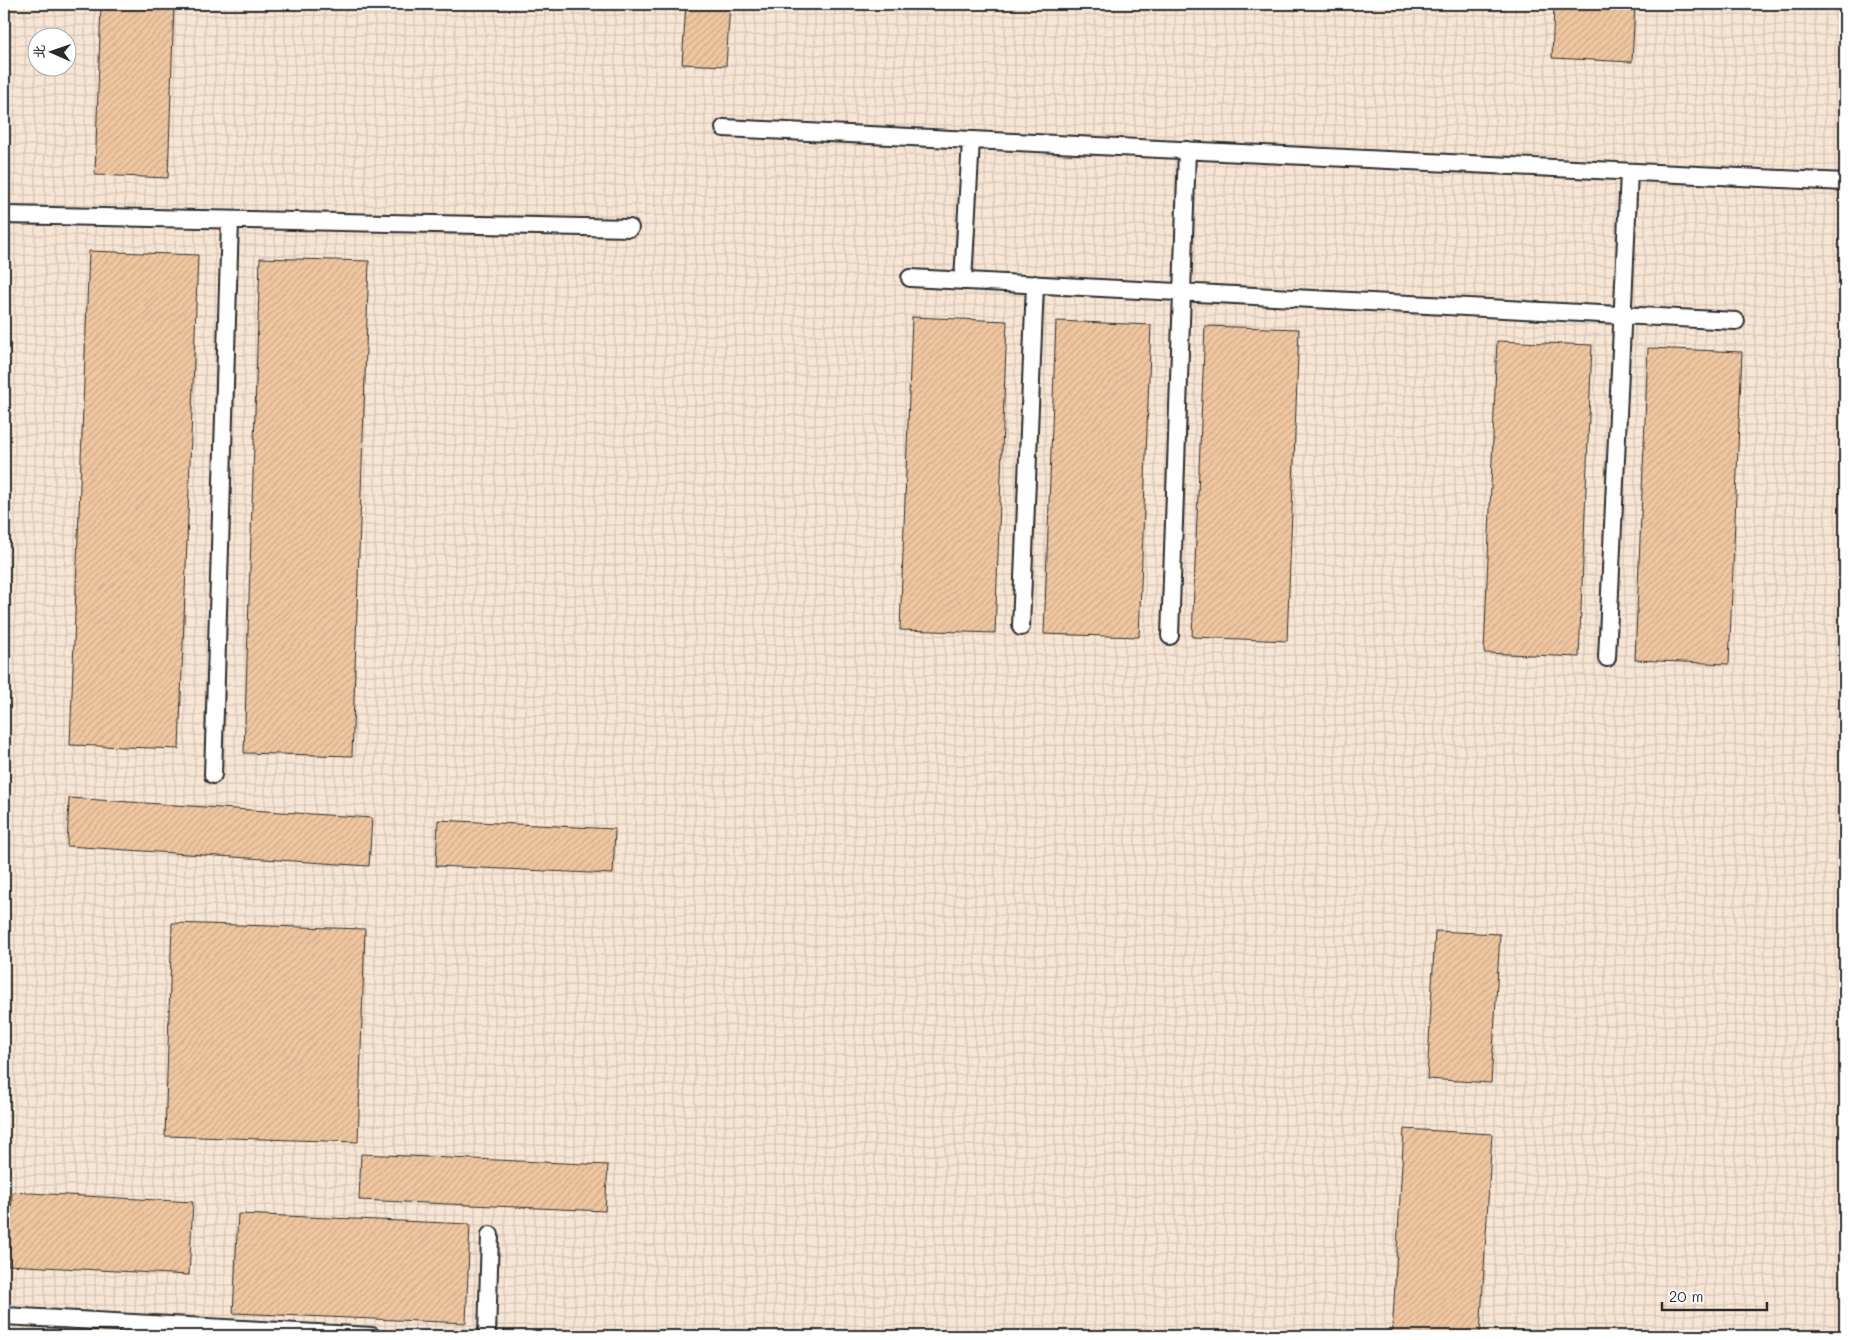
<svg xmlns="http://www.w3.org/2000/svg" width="1849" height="1340" font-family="Mali,'LXGW WenKai TC',sans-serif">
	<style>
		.industrial { fill: url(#industrial-grid); fill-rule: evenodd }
		.building { fill: url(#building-hatch); stroke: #2b2b2b }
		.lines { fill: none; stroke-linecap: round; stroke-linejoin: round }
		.lane-casing { stroke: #2b2b2b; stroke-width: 20 }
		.lane { stroke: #fff; stroke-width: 16 }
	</style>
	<defs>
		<pattern id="industrial-grid" width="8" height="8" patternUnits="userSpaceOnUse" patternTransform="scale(1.25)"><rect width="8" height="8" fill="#f8e6d5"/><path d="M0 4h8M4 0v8" fill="none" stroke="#d5c5b7"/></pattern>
		<pattern id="building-hatch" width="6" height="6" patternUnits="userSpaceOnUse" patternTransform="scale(1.25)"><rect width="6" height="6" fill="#efc69f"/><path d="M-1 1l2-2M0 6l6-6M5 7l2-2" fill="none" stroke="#cdaa89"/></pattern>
	</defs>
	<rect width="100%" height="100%" fill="#fcf4ec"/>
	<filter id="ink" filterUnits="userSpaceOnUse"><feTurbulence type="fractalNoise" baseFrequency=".02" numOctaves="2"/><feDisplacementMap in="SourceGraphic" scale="10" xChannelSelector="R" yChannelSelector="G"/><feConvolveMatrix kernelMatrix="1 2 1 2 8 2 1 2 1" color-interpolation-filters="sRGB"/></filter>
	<g filter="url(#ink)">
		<!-- industrial -->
		<path class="industrial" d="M4,4H1845V1336H4ZM38,38H68V68H38Z"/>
		<!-- building -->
		<path class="building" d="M101,4H174L168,178L95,175Z
			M686,4H730L726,66L682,64Z
			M1554,4H1635L1632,62L1552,58Z
			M89,251L198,255L179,749L70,745Z
			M260,258L369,261L352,756L244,753Z
			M912,317L1007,321L995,633L900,630Z
			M1056,321L1151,325L1139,637L1044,634Z
			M1205,326L1299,329L1287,641L1192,637Z
			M1497,341L1592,345L1579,657L1484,653Z
			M1648,348L1742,352L1729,664L1635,660Z
			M69,798L372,818L369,866L67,846Z
			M438,820L615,829L613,874L436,866Z
			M172,923L365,929L358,1142L165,1136Z
			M1435,931L1500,934L1491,1083L1427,1079Z
			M1404,1129L1492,1134L1480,1336H1392Z
			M361,1154L608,1165L605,1211L359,1200Z
			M12,1192L193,1202L189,1275L8,1265Z
			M238,1214L470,1224L466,1323L233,1313Z"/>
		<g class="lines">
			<defs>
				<path id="lane" d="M724,128L1845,182
					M4,215L630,228
					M910,278L1736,321
					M963,281L971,140
					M1021,627L1035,284
					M1170,636L1187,150
					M1607,658L1629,172
					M213,775L230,221
					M4,1316L372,1336
					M487,1336L490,1235"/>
			</defs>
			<!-- lane casing -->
			<use href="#lane" class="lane-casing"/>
			<!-- lane -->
			<use href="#lane" class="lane"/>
		</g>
	</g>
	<!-- margin -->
	<rect width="1849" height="1340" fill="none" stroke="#fff" stroke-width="20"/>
	<rect x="10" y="10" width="1829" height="1320" fill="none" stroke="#2b2b2b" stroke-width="2" filter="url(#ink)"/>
	<!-- north arrow -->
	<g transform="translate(52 52) rotate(272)"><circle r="24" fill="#ffffff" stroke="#aaaaaa"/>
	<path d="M0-4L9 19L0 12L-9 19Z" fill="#2b2b2b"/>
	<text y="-8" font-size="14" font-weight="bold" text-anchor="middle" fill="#2b2b2b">北</text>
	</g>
	<!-- scale -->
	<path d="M1662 1302v8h105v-8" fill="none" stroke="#2b2b2b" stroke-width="2.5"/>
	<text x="1669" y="1302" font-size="15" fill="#2b2b2b" stroke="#ffffff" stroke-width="4" paint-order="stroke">20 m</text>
</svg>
